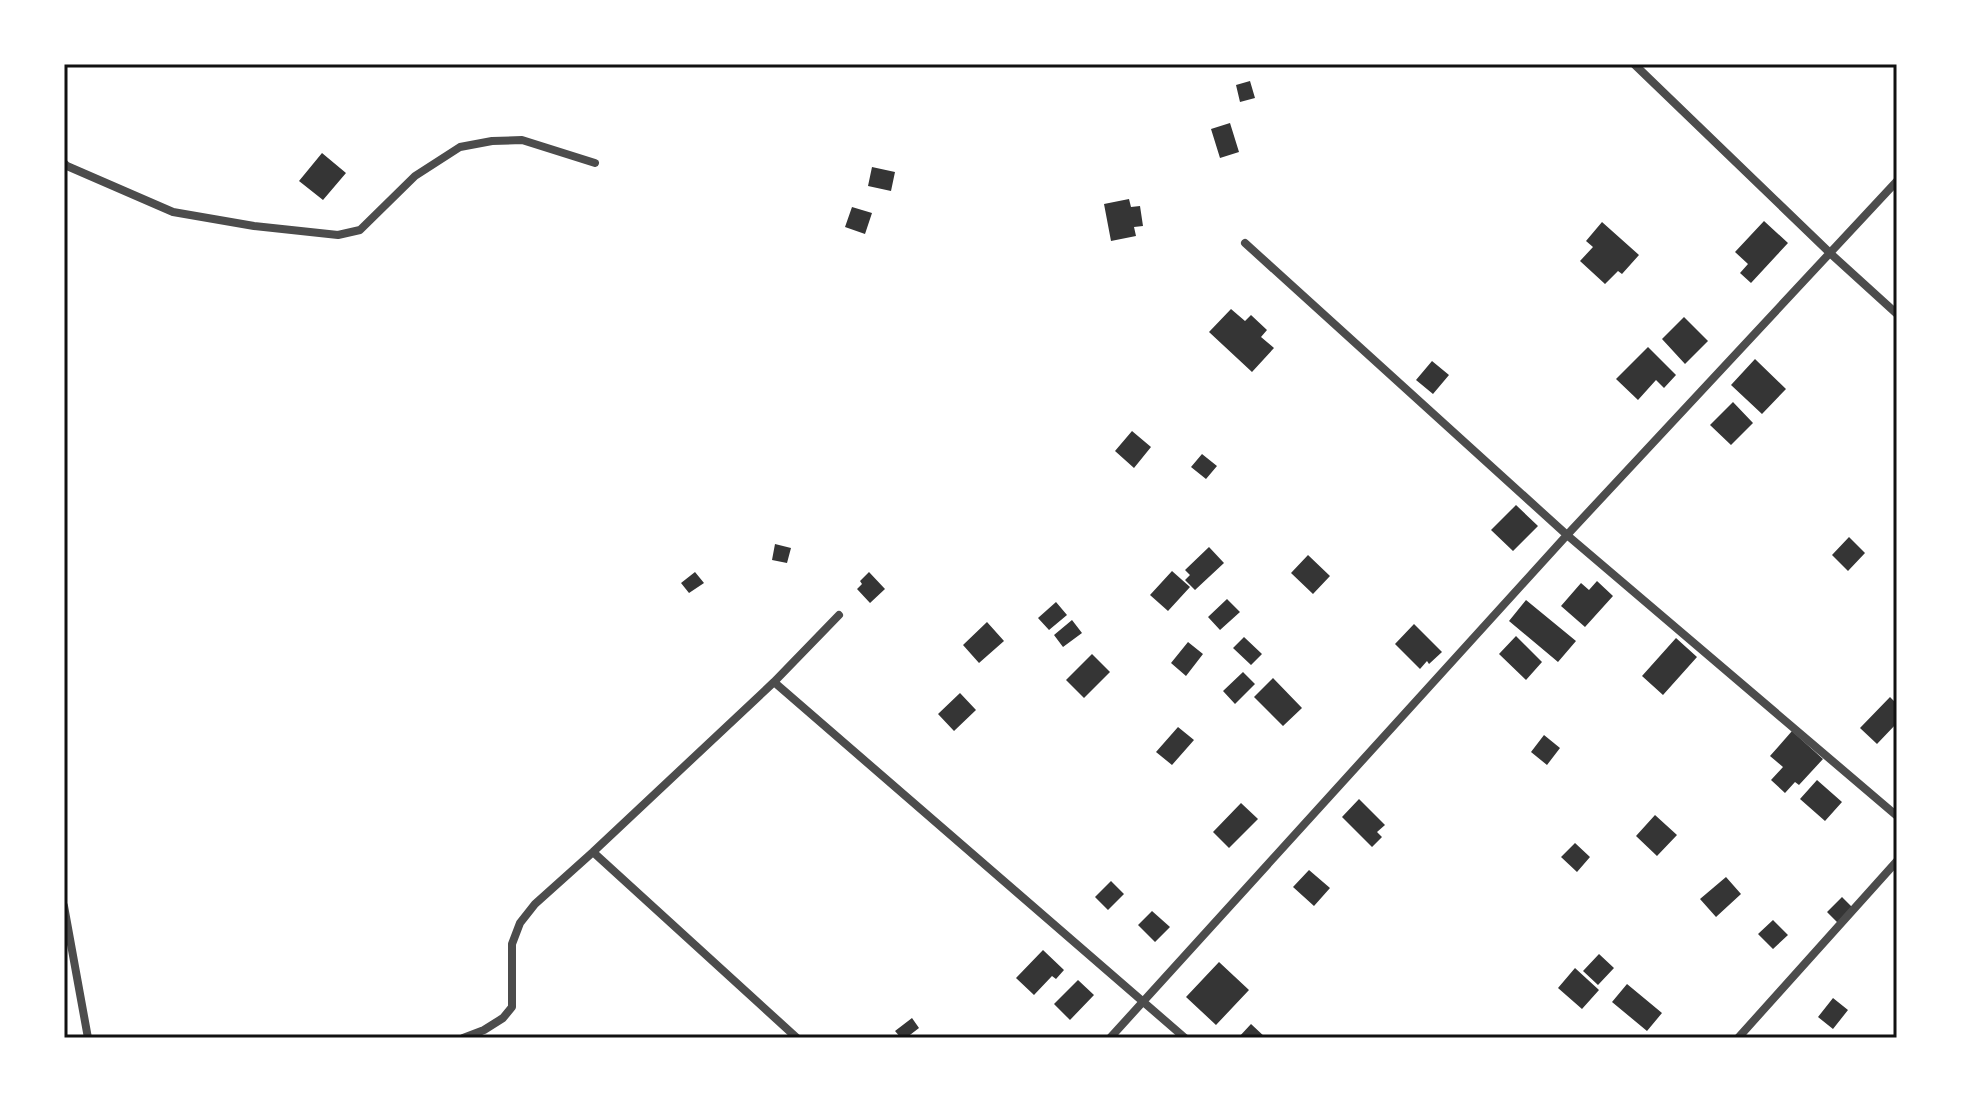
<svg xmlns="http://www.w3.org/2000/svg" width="1961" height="1102" font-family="'Nunito Sans',sans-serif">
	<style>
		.building { fill: #353535 }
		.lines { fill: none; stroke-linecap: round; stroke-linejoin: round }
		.minor { stroke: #4c4c4c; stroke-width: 8 }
		.neatline { fill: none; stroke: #111; stroke-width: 3 }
	</style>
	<rect width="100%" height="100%" fill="#fff"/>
	<!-- building -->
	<path class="building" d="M1250,81L1255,98L1240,102L1236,85Z
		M1230,123L1239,152L1220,158L1211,129Z
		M322,153L346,173L323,200L299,181Z
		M872,167L895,172L891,191L868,186Z
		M1129,199L1131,207L1140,206L1143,226L1134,227L1136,236L1111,241L1104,204Z
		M852,207L872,213L865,234L845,227Z
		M1764,221L1788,243L1751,283L1740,273L1748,264L1735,252Z
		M1602,222L1639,255L1622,274L1618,271L1605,284L1580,261L1593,247L1586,241Z
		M1231,309L1245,321L1251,315L1267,330L1261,337L1274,348L1252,372L1209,332Z
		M1684,317L1708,341L1685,364L1662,339Z
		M1648,347L1676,375L1664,388L1656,380L1638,400L1616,379Z
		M1755,359L1786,389L1762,414L1731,385Z
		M1432,361L1449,375L1433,394L1416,380Z
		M1733,402L1753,423L1731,445L1710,425Z
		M1132,431L1151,447L1134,468L1115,451Z
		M1202,454L1217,466L1206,479L1191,467Z
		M1516,505L1538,526L1513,551L1491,530Z
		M1849,537L1865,553L1848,571L1832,555Z
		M775,544L791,548L787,563L772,560Z
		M1209,547L1224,563L1195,590L1185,580L1190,575L1185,570Z
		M1308,555L1330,576L1313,594L1291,573Z
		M1172,571L1190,587L1168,611L1150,595Z
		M695,572L704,583L689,593L681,583Z
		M869,572L885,589L870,603L857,589L862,584L860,581Z
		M1597,581L1613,596L1585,627L1561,606L1581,583L1589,590Z
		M1227,599L1240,612L1220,630L1208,617Z
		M1526,600L1576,641L1558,662L1509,621Z
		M1056,602L1067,615L1049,630L1038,618Z
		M1072,620L1082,633L1063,647L1054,635Z
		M987,622L1004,641L979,663L963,645Z
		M1414,624L1442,652L1429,664L1427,661L1420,669L1395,644Z
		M1516,636L1542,662L1526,680L1499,654Z
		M1244,637L1262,654L1251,665L1233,648Z
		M1676,638L1697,657L1663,695L1642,676Z
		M1188,642L1203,654L1186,676L1171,663Z
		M1092,654L1110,672L1084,698L1066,680Z
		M1243,672L1255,684L1235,704L1223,691Z
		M1273,678L1302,708L1283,726L1254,697Z
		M960,693L976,710L954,731L938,714Z
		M1890,697L1897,704V723L1877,744L1860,728Z
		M1178,727L1194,740L1172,765L1156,752Z
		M1792,731L1823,759L1799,785L1795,782L1785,793L1771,780L1783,767L1770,756Z
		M1544,735L1560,748L1547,765L1531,752Z
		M1817,780L1842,802L1825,821L1800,799Z
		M1359,799L1385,825L1377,832L1382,837L1372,847L1342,817Z
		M1241,803L1258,819L1229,848L1213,832Z
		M1655,815L1677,835L1657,856L1636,836Z
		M1575,843L1590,857L1577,872L1561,857Z
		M1309,870L1330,888L1314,906L1293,887Z
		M1726,877L1741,894L1716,917L1700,899Z
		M1111,881L1124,894L1108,910L1095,897Z
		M1842,897L1853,908L1838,923L1827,912Z
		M1152,911L1170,927L1155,942L1138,925Z
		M1773,920L1788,935L1773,949L1758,934Z
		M1043,950L1064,970L1056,979L1052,976L1034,995L1016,978Z
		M1599,954L1614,968L1598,985L1583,971Z
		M1219,962L1249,990L1216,1025L1186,997Z
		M1575,968L1599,990L1582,1009L1558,988Z
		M1078,980L1094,995L1070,1020L1054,1004Z
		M1627,984L1662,1013L1647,1031L1612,1002Z
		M1833,998L1848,1010L1833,1029L1818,1017Z
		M912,1018L919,1028L906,1038H901L895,1031Z
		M1251,1024L1266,1038H1238Z"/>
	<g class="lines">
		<!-- minor -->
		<path class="minor" d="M1634,64L1831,254L1897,314
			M64,163L67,166L173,212L254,226L338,235L360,230L415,176L460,147L492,141L522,140L595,163
			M1245,243L1567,535L1897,816
			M774,682L839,615
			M593,852L797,1038
			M64,906L88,1038
			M463,1038L484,1030L503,1018L512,1007V944L520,923L535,904L593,852L774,682L1185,1038
			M1110,1038L1567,535L1897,181
			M1738,1038L1897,861"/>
	</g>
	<!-- border -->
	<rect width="1961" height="1102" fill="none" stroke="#ffffff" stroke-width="132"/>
	<rect x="66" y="66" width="1829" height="970" class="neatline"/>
</svg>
